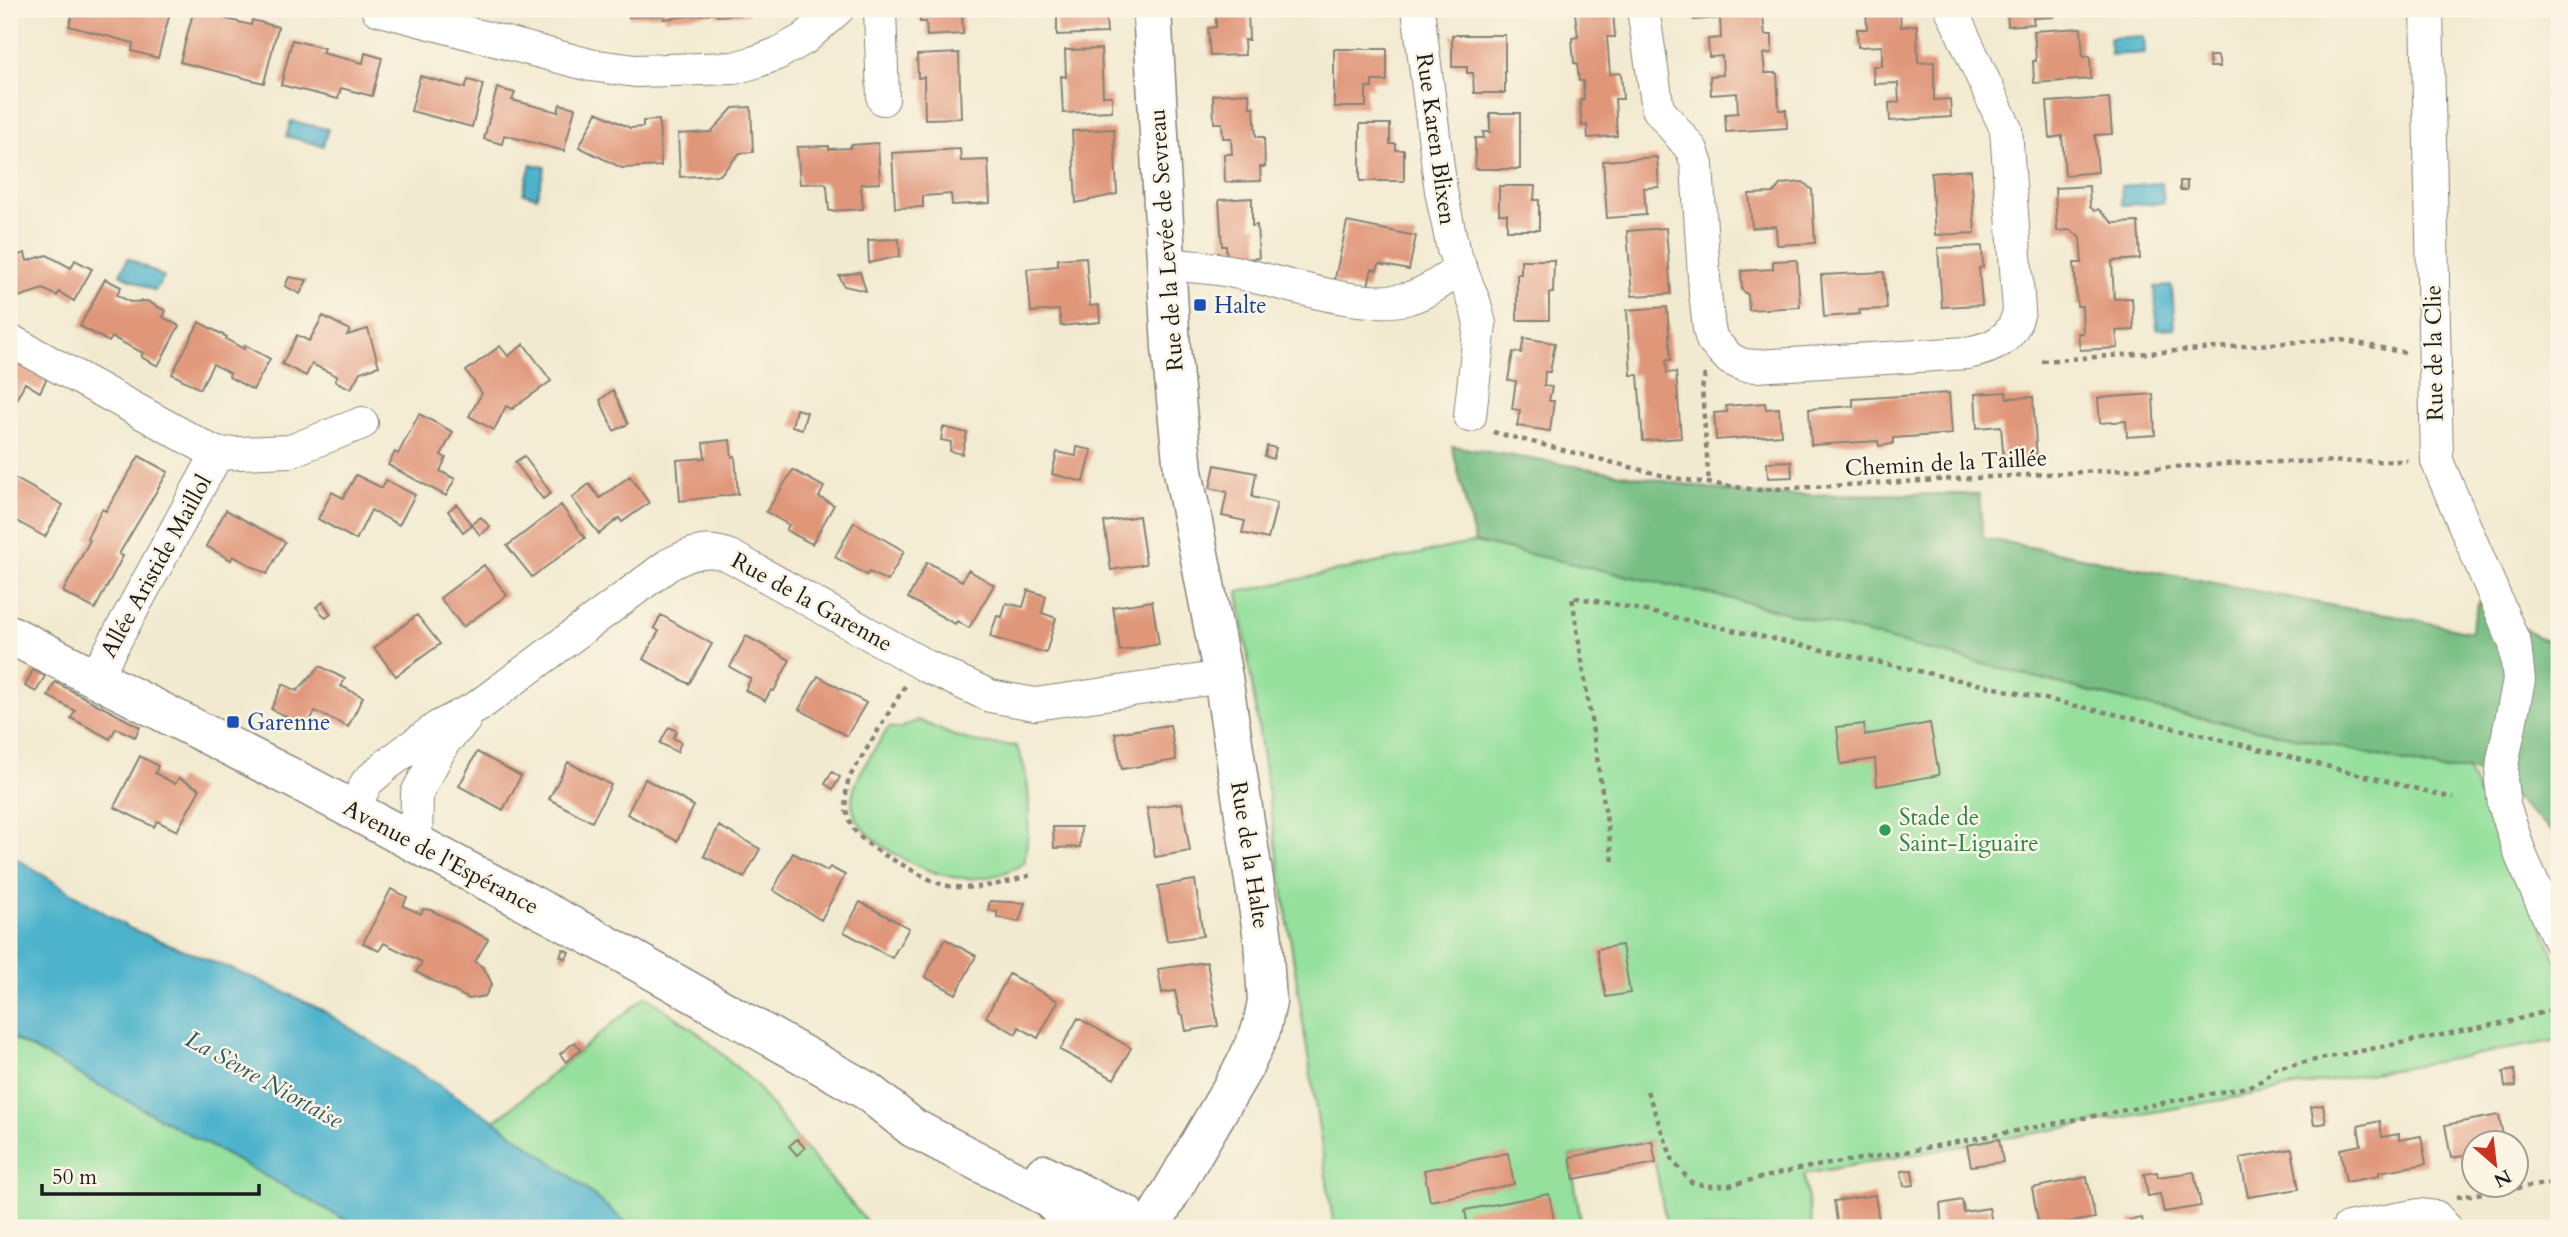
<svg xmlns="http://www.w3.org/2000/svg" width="2568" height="1237" font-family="Cardo,serif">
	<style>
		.green { fill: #94e09c; stroke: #587e5c; stroke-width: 2 }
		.forest { fill: #77be84; stroke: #4a6d50; stroke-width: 2 }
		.water { fill: #4db3cc; stroke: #346874; stroke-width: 2 }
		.building { fill: #e09679 }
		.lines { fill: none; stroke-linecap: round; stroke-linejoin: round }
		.minor-casing { stroke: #878376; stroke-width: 34 }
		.tertiary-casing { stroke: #878376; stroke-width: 41 }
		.path { stroke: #878376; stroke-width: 4.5; stroke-dasharray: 5 5; stroke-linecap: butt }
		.minor { stroke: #fff; stroke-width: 32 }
		.tertiary { stroke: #fff; stroke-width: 38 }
		.transit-dot { fill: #1a4fb4; stroke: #fcf5e5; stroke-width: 2.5 }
		.leisure-dot { fill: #2e9e5b; stroke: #fcf5e5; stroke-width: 2.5 }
		.labels { text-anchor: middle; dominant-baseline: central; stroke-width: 5; stroke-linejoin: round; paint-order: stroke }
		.street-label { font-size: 23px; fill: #1c1c1c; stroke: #fcf5e5 }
		.transit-label { font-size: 23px; fill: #164399; stroke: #fcf5e5; text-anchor: start }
		.leisure-label { font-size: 23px; fill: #27864d; stroke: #fcf5e5; text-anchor: start }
		.water-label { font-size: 24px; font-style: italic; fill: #305862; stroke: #fcf5e5 }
	</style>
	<rect width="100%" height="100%" fill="#fcf5e5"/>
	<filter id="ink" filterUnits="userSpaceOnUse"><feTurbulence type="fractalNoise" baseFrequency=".0143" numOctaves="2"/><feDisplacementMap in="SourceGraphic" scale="14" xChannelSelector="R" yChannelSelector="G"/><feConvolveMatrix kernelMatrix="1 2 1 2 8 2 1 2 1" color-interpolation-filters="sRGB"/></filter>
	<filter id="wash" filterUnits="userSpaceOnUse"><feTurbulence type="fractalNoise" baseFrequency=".00686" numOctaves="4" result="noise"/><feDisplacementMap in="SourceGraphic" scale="28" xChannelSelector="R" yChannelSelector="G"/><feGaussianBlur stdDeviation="1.57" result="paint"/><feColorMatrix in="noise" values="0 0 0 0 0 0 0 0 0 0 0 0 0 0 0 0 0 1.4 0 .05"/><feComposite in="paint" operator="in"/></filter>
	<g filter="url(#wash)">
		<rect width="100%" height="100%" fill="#f2ead0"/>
		<!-- green -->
		<path class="green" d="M1475,542L1741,601L2161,710L2305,739L2440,770H2467L2527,890L2559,967V1040L1804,1174L1812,1228H1667L1651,1141L1570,1156L1582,1228H1334L1238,592Z
			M918,720L952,735L979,743L1016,746C1034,780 1030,827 1024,863C1005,875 984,880 962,878C929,877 854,841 852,804C850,781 877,747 889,727L899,729Z
			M646,996L701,1035L754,1083L797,1139L872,1228H633L564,1171L495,1121Z
			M9,1036L346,1219L360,1228H9Z"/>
		<!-- forest -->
		<path class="forest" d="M1452,446L1750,495L1979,494L1983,538L2350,609L2394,615L2470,632L2479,602H2491C2512,619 2532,639 2559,646V838L2488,774L2467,770H2440L2305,739L2161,710L1741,601L1475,542Z"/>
		<!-- water -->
		<path class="water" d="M2144,36L2145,53L2111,55L2109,38Z
			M291,121L328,129L323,146L286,136Z
			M531,164L545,167L537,197L523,193Z
			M2162,183L2164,203L2122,205L2121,186Z
			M128,258L164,277L155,291L120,274Z
			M2172,286L2175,328L2157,329L2155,287Z
			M9,854L129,928L261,981L322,1010L495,1121L564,1171L633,1228H360L9,1036Z"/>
		<g id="blocks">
			<!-- building -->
			<path class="building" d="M74,9H171L158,58L132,51L133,43L69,26Z
				M194,9H207L227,14L226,19L251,25L252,20L278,27L264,83L180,62Z
				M569,9H598V12L569,14Z
				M629,9H748L749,14L717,16V13L664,19V15L629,17Z
				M920,9H962L963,34L927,36L926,22H920Z
				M1057,9H1097V18H1106L1107,33L1057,35Z
				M1222,9H1248L1249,40H1244L1245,55L1210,56L1208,28L1216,27V12H1222Z
				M1572,9L1613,11L1615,37H1607L1610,74L1621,73L1623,99H1615L1617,136L1588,138L1587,125L1582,126L1580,100L1584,99L1583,81H1579L1577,63H1574L1572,38L1578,37L1575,13H1572Z
				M1693,9H1760V16H1763L1765,35H1772V53L1763,54L1765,73H1777L1779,110H1786L1787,128L1726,132L1725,114L1738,113L1737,93L1711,95L1710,76L1723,75L1722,56L1709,57L1708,39L1721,38L1720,18L1694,20Z
				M1866,9H1900L1901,27L1917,25L1918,63L1934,62V100L1950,99L1951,117L1890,121L1889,103L1899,102L1898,83L1874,84L1873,66H1882V46L1858,47L1857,29H1867Z
				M2007,9H2052L2053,17L2033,18L2034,24L2008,26Z
				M2081,28L2083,57L2090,56L2091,79L2034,83L2033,61H2036L2034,31Z
				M1452,35H1505V93H1474L1473,73H1467V67H1452Z
				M292,40L324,48L322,53L363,63L365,53L382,58L372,96L341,88L338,99L281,85Z
				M1101,49L1103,96H1112V111L1063,113L1061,76L1066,77L1065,50Z
				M1334,49H1387V81H1372V88L1366,87V107H1334Z
				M959,53L961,118L925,119L924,77L918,78L917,55Z
				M2209,56H2218L2220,67H2210Z
				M420,76L465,88L468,80L483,84L472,127L411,111Z
				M497,88L515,93L512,100L558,112L560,104L575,108L564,151L504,135L502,144L484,139Z
				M1249,93L1250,107H1254L1256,137H1264L1265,167H1260L1261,181L1225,182L1224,154H1232L1231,138H1223L1222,123H1214L1213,95Z
				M2109,98L2112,134L2095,135L2098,172L2065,175L2062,136L2050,138L2047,102Z
				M751,107L753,152L740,153L720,175L680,177L678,134L711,132L733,108Z
				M597,112L630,128L643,127V121L659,120L661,166L622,168L579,147Z
				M1490,113H1520V169H1475V138H1484L1483,132H1490Z
				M1360,124H1390V144H1396V150H1404V181H1360Z
				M1114,129L1117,194L1076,203L1072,131Z
				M878,143L880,183L861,184L863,209L829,211L827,186L824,183L800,184L797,147L829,146V149L850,148L851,145Z
				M960,149L961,161L988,160L990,203L952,205L951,194L923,196V207L895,208L892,153Z
				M1657,157L1659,187L1644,188L1646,215L1607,218L1603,161Z
				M1971,170L1975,233L1935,235L1931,173Z
				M2180,181H2187V190H2180Z
				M1803,182L1812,190L1815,243L1777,245L1776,226L1752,228L1749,194L1773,193L1781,184Z
				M1499,186H1535L1534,200H1539V230H1507V214H1499Z
				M2089,186L2090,207L2095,211L2098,209L2113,223L2138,222L2140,259L2112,261L2114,299L2132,298L2134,330L2116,331L2118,348L2080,350L2078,333H2083L2082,306H2077L2074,263H2082L2080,238L2071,230L2057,231L2055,188Z
				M1252,198V226L1257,225L1259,258L1227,260L1226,246H1222L1219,200Z
				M1347,222L1416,236L1409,270L1379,264L1377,270L1372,269L1367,290L1334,283Z
				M1666,228L1671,294L1632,296L1627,231Z
				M899,239L900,256L869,263L868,240Z
				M1982,246L1983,267L1979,268L1982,305L1942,307L1938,248Z
				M25,253L27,261L47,255L71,268L75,260L92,269L74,301L59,292L57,296L43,289L9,300V258Z
				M1086,257L1090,306L1099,305L1100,322L1061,326L1059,310L1031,312L1027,269L1058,266V259Z
				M1521,260H1554L1553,293H1549V320H1517V274H1521Z
				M1797,260L1800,307L1749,310L1748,295L1742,290L1741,271L1773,269V261Z
				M860,272L866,291L844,286L839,276Z
				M1884,272L1887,309L1859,310L1860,314L1824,317L1821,275Z
				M289,277L307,280L300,294L285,286Z
				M105,279L121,287L117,295L130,302L147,301L166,311L163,317L179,326L158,366L141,357L143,353L112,337L109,342L80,326Z
				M1667,307L1671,360H1666L1667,373L1676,372L1681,438L1643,441L1638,375H1631L1627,310Z
				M323,316L350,330L347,335L368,329L379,366L360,372L351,389L335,381L337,376L312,364L306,376L282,364L297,335L309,341Z
				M199,322L227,337L226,339L244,349L245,345L270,359L253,390L229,377L230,373L213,364L200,389L172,374Z
				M1524,338L1555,343L1550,372H1545L1544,386L1552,387L1549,401H1554L1550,431L1517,426L1520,410L1512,409L1516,381L1508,380L1513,352L1521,353Z
				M524,344L551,381L512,409L506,406L494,430L469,416L482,393L466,371L500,346L508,356Z
				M13,357L48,376L40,392L25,383L9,413V365Z
				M613,390L628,424L614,431L600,400Z
				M2006,392L2007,398L2033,397L2037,461L2004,463L2001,426L1977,428L1975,394Z
				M1949,393L1952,434L1893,438V444L1879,446L1878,441L1811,445L1809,409L1853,406V399Z
				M2153,394L2155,435L2127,437L2126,421L2100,423L2098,398Z
				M1765,403L1766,409L1779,408L1781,435L1716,440L1714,413L1727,412L1726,406Z
				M796,409L807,412L802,429L792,426Z
				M419,414L453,432L441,455L446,458L440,471L455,479L446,496L388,465L395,452L398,454Z
				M943,427L967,433L962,454L950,451L951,442L941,440Z
				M730,440L732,457L735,456L738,494L680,501L677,460L705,458L703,443Z
				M1267,446L1276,448L1273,459L1265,456Z
				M1077,447L1092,450L1084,482L1052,474L1057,452L1076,456Z
				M139,456L168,472L119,554L123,556L95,609L63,592L90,540L87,538L102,509L106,511Z
				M524,456L551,493L543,499L515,462Z
				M1791,461L1792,477L1768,478L1767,462Z
				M1215,465L1256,473L1252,497L1277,503L1268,539L1242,533L1245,521L1222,516L1227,492L1210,488Z
				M793,470L824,487L819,497L834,505L812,544L786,530L789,525L766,512Z
				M9,475L63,505L45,537L13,519L9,526Z
				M356,475L382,488L386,480L415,495L399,525L371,510L356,540L318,519L332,492L343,498Z
				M630,476L649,503L622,522L619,518L599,534L572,498L589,484L600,498Z
				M457,504L471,524L481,517L490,527L480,535L472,525L463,532L448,511Z
				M561,505L585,538L532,577L507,546Z
				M226,510L285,542L267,574L233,556L231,560L206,546Z
				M1139,516L1146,564L1111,570L1104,522Z
				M854,522L904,551L888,581L869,572L867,575L835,557Z
				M927,562L962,581L968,570L994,585L969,628L957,621L955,624L908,598Z
				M484,565L507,595L463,627L440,598Z
				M1028,590L1046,596L1042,613L1056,618L1046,653L990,637L997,616L1002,617L1006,603L1023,607Z
				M1152,601L1159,644L1120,651L1113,607Z
				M323,602L331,614L326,618L316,607Z
				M417,615L440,644L396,676L374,648Z
				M661,615L712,644L689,684L643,659L659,631L654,628Z
				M746,636L790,660L774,691L771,690L765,701L745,690L751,679L730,667Z
				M320,666L345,679L341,686L363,697L348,727L315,711L307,727L271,709L283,684L297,691Z
				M33,670L45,676L36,692L25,686Z
				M818,676L866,703L847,736L799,709Z
				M55,682L140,727L135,737L116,728L110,739L71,718L75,711L48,696Z
				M1930,723L1939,775L1877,786L1875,759L1841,764L1837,727L1864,724L1865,735Z
				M1170,725L1176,760L1122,769L1115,733Z
				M669,727L677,731L673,738L681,742L677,752L660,743Z
				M477,752L521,776L503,810L459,786Z
				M140,756L158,766L155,773L175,784L179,778L200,789L177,831L157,821L154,827L114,807Z
				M568,762L611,785L592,822L549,799Z
				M832,772L840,777L833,789L825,784Z
				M645,779L694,806L677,841L627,814Z
				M1182,803L1190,851L1155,857L1147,808Z
				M719,826L760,849L744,878L704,856Z
				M1053,827H1081L1080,847L1054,848Z
				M793,853L827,871L830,867L845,875L821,920L773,890Z
				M1195,880L1203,936L1167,941L1158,886Z
				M391,889L407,897L403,906L421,914L423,909L431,910L488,939L475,962L484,968L492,984L485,996L469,999L416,972L422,962L384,943L379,951L363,943Z
				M990,901L1025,903L1019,922L997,917V912L988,910Z
				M860,902L909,928L892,958L844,932Z
				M945,939L976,956L956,994L925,977Z
				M1622,945L1630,993L1606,997L1597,949Z
				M563,949L569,952L566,959L560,956Z
				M1207,962L1218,1026L1186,1031L1183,1015H1180L1175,991L1162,993L1158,969Z
				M1009,974L1058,1001L1038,1038L1019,1027L1016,1034L986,1017Z
				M1078,1018L1131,1048L1114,1079L1060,1050Z
				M575,1042L581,1050L566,1062L560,1054Z
				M2514,1070L2516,1086L2505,1087L2503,1072Z
				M2323,1105L2326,1123L2314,1125L2311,1107Z
				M2499,1115L2504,1142H2474V1154L2451,1158L2445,1125Z
				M2380,1121L2382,1137L2399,1134V1140L2421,1136L2426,1164L2379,1172V1176L2346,1182L2340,1149L2361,1145L2358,1126Z
				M797,1139L805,1148L797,1155L789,1146Z
				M1999,1139L2003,1162L1971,1166L1967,1145Z
				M1652,1141L1656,1163L1574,1179L1570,1157Z
				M2292,1149L2299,1189L2248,1197L2240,1158Z
				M1508,1153L1514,1184L1430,1201L1424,1170Z
				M1912,1170L1914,1185L1904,1186L1901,1171Z
				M2157,1172L2158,1177L2194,1172L2201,1206L2164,1212L2160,1194L2148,1196L2144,1174Z
				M2087,1177L2095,1218L2039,1227L2032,1188Z
				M1549,1194L1555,1225L1535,1228H1468L1465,1210Z
				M1875,1195L1880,1228H1838L1834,1201Z
				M1962,1200L1964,1212L1989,1208L1993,1228H1942L1940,1204Z
				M2142,1218L2144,1228H2132L2130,1220Z"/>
		</g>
	</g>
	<g filter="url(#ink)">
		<use href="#blocks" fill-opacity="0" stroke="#878376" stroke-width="2"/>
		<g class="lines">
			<defs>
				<path id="minor" d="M377,9L590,65L636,71L734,68L755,62L777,54L804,39L838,9
					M880,9L883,99
					M1418,9L1441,191L1453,249L1475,304L1480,324L1470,416
					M1643,9L1658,109L1692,150L1697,165L1705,293L1709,329L1712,340L1730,359L1743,365L1757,366L1967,353C1994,348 2013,339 2019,311L2006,129L1951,9
					M2427,9L2437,461L2515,644L2519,680L2503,760L2501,780L2504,805L2521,856L2559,941
					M1166,264C1185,266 1205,267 1224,270C1275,279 1360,312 1409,298C1428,292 1444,281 1459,269
					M15,343L217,454
					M95,678L217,454L290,451L362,423
					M353,810L367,782L389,763L438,727L477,707L668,565C691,553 707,546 732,557L926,666L990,696L1035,704L1223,677
					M416,844L417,793L444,742L464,721
					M2348,1228L2419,1215L2436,1217L2446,1228"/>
				<path id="tertiary" d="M1152,9L1171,348L1183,471L1223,677L1263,939L1267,1002L1261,1030L1245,1065L1157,1216
					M9,634L308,786L602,942L867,1091L913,1128L1047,1197L1080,1228
					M1044,1174L1103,1205L1125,1214"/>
			</defs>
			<!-- minor casing -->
			<use href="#minor" class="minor-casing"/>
			<!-- tertiary casing -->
			<use href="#tertiary" class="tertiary-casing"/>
			<!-- path -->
			<path class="path" d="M2042,361L2337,339L2406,353
				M1705,374L1702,389L1709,485
				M1493,432L1673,478L1757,490L2264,462L2408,461
				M905,686L849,778C836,827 862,843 901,864C914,871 930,881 944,885C973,892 1007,883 1034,874
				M1613,861L1572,597L1614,604L2159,724L2453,798
				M1647,1091L1673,1161L1691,1182L1707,1186L1730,1185L1803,1168L1899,1153L2247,1087L2263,1080L2275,1068L2507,1022L2559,1008
				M2457,1197L2559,1182
				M9,1221L23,1228"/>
			<!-- minor -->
			<use href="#minor" class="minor"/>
			<!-- tertiary -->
			<use href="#tertiary" class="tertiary"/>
		</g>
	</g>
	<!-- markers -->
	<g class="transit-dot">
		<rect x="1193" y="298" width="14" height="14" rx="3.5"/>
		<rect x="226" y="715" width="14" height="14" rx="3.5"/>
	</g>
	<circle class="leisure-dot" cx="1885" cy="830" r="7"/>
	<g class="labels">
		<!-- street labels -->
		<g class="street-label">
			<text transform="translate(1436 139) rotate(82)">Rue Karen Blixen</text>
			<text transform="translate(1166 240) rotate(-94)">Rue de la Levée de Sevreau</text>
			<text transform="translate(2434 353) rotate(-91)">Rue de la Clie</text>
			<text transform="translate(1946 463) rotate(-3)">Chemin de la Taillée</text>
			<text transform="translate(156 566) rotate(-61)">Allée Aristide Maillol</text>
			<text transform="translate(812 602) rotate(29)">Rue de la Garenne</text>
			<text transform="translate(1250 855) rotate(81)">Rue de la Halte</text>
			<text transform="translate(441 857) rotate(28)">Avenue de l'Espérance</text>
		</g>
		<!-- transit labels -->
		<g class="transit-label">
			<text x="1214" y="305">Halte</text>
			<text x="247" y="722">Garenne</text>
		</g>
		<!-- leisure labels -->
		<g class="leisure-label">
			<text x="1899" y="817">Stade de<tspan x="1899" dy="26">Saint-Liguaire</tspan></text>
		</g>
		<!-- water labels -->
		<g class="water-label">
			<text transform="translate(264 1080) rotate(29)">La Sèvre Niortaise</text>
		</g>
	</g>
	<!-- margin -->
	<rect width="2568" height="1237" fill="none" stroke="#fcf5e5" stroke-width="35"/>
	<!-- north arrow -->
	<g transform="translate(2495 1164) rotate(152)"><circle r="33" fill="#fcf5e5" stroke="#a29e95" stroke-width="2"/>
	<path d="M0-5L12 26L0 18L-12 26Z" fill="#c8321e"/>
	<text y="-10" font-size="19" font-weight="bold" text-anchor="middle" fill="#1c1c1c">N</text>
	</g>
	<!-- scale -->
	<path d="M42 1184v10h217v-10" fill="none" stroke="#1c1c1c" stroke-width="3.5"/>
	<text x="52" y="1184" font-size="21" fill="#1c1c1c" stroke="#fcf5e5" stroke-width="5" paint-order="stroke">50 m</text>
</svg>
